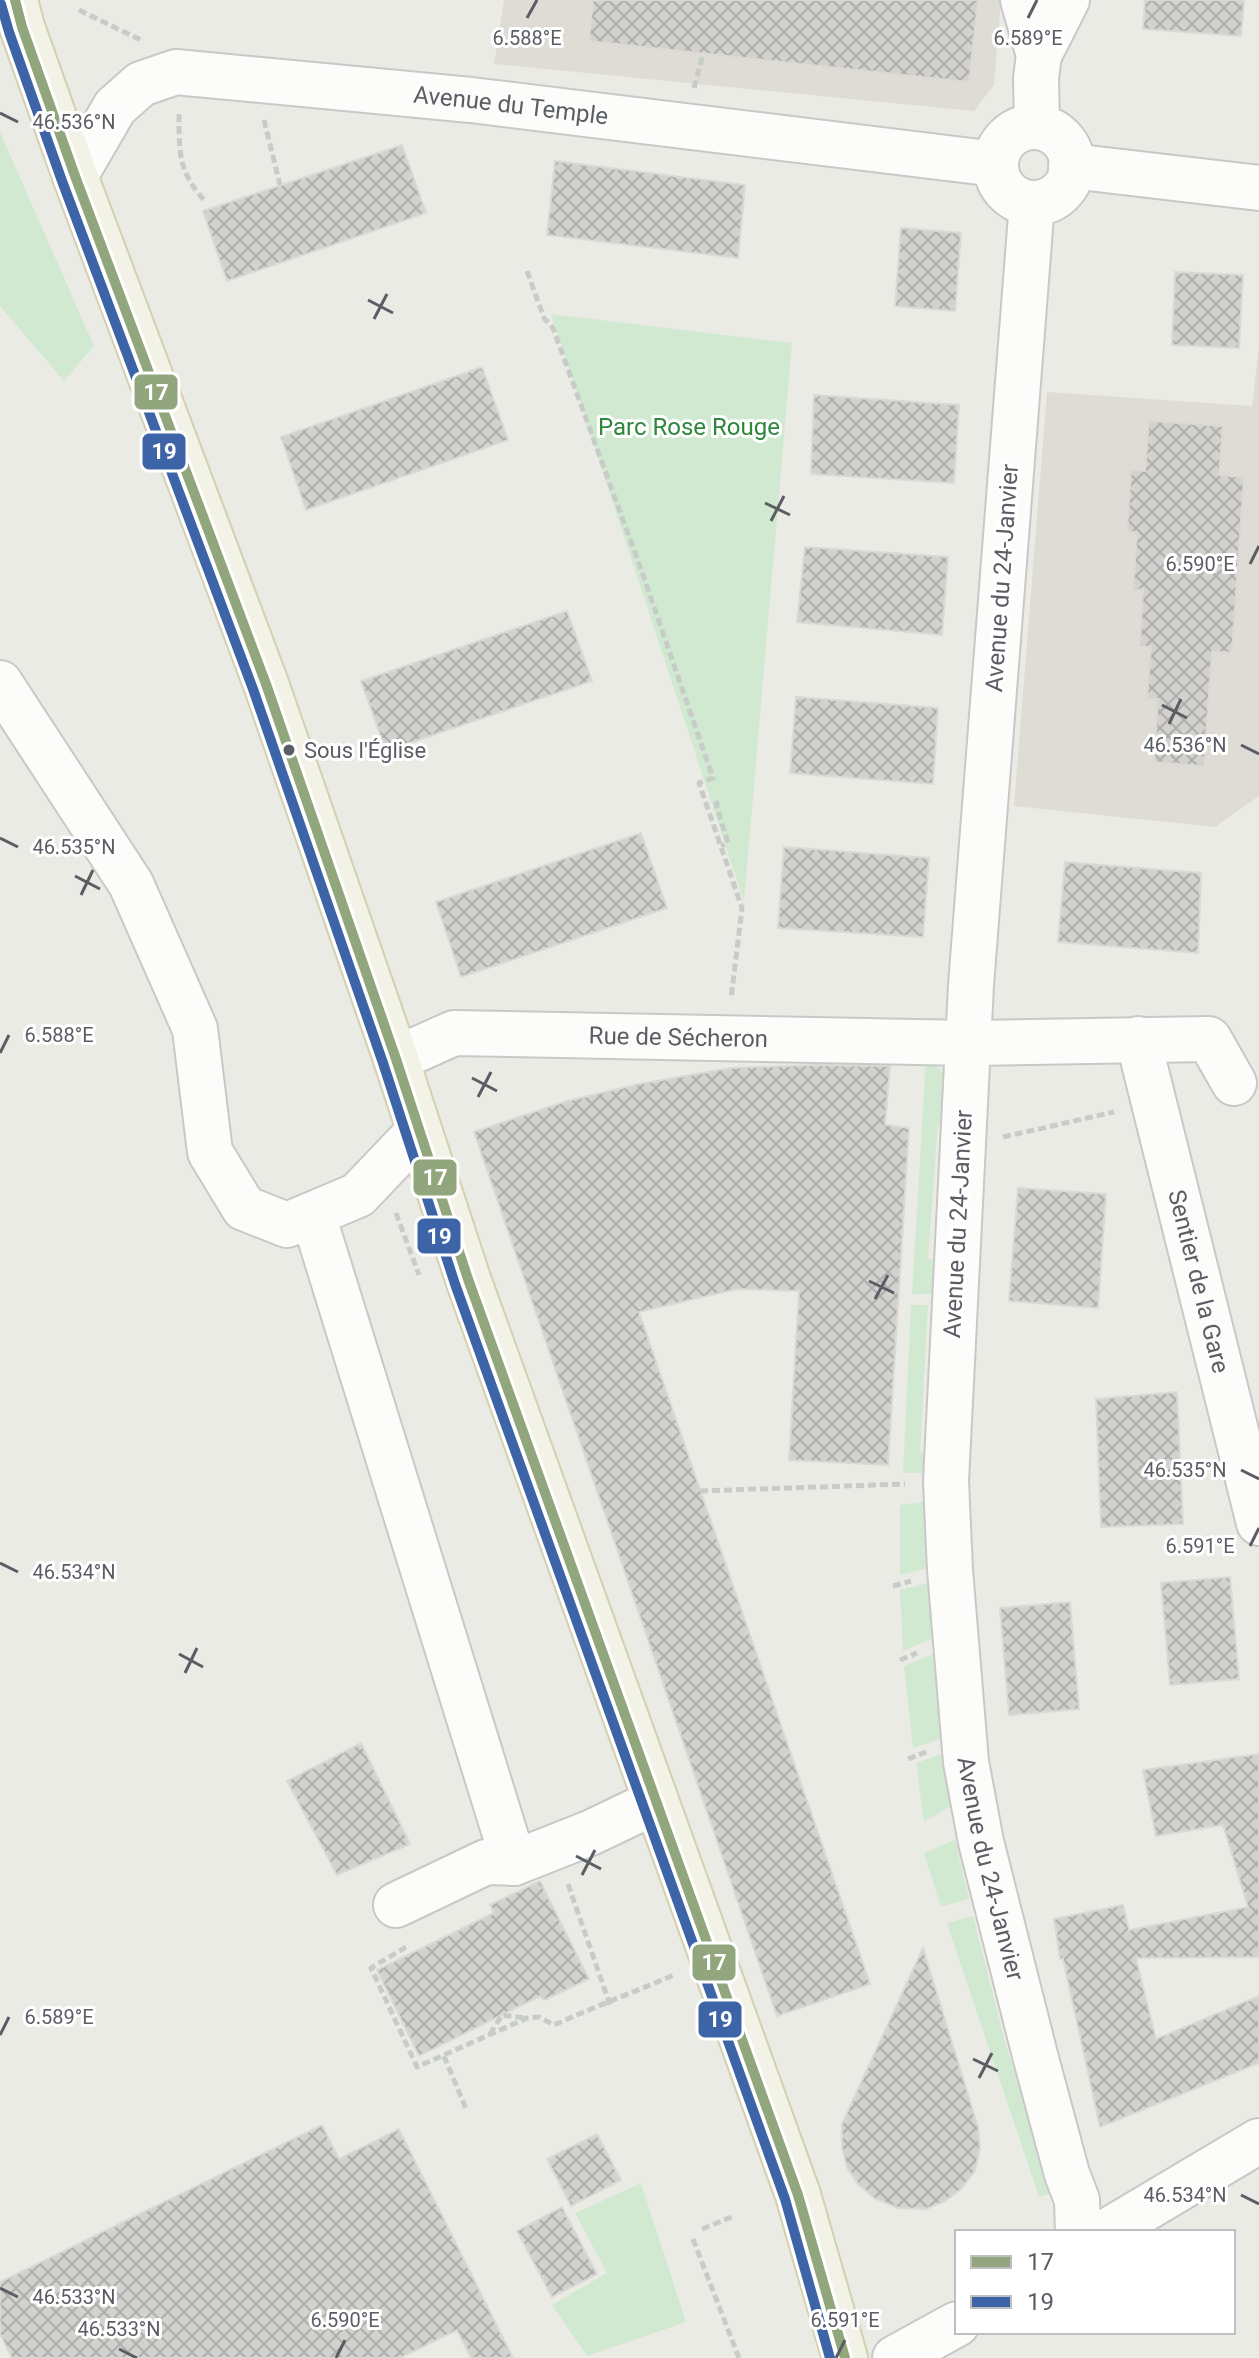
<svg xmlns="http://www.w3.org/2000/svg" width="1259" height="2358" font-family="Roboto,sans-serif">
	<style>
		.education { fill: #dedcd4 }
		.green { fill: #d1e9d1 }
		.building { fill: url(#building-cross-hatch); stroke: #dad9d4; stroke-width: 2 }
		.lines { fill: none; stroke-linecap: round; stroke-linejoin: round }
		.minor-casing { stroke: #c8c9c7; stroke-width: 48 }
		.major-casing { stroke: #d5cfb1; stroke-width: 48 }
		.path { stroke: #c7ccc9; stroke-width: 5; stroke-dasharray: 8 4; stroke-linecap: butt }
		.minor { stroke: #fcfcfb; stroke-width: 44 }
		.major { stroke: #f2f2e7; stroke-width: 44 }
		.bus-1-casing { stroke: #fff; stroke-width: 16 }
		.bus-2-casing { stroke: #fff; stroke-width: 16 }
		.bus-1 { stroke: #91a67d; stroke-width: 10 }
		.bus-2 { stroke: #3d64a7; stroke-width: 10 }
		.ticks { fill: none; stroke: #5a5e64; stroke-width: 3 }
		.bus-dot { fill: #5a5e64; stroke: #fff; stroke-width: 3 }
		.labels { text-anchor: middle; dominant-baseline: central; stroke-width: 6; stroke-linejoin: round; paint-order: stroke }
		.bus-label { font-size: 22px; fill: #5a5e64; stroke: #fff; text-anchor: start }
		.street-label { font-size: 24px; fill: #5a5e64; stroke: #fff }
		.park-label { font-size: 24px; fill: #2e873b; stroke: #fff }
		.ticks-label { font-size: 20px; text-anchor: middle; fill: #5a5e64; stroke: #fff; stroke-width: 6; stroke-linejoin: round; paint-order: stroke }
		.line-badge { stroke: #fff; stroke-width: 3 }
		.badge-label { font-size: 22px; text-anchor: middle; font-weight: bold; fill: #fff }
	</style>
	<defs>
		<pattern id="building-cross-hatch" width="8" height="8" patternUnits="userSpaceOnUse" patternTransform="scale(2)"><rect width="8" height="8" fill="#d3d2cf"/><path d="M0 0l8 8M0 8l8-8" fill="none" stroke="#aeaeac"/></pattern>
	</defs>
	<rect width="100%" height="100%" fill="#ebebe5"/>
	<!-- education -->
	<path class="education" d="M504,0H1001L994,85L974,111L494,64Z
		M1259,345V796L1215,827L1014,806L1047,392L1252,406Z"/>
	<!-- green -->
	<path class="green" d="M0,132L94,346L64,381L0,306Z
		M551,314L792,343L744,902Z
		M926,1058C954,1074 949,1097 950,1125L938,1124L928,1259L941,1260L936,1294H912Z
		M911,1305H928L920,1452L932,1453L927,1473H903Z
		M931,1501L937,1566L900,1575V1505Z
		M938,1581L941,1635L903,1651L900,1590Z
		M943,1650L953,1735L913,1748L904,1666Z
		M955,1749L964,1798L924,1822L916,1763Z
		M955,1840L969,1899L941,1907L924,1853Z
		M973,1916L1005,2042L1019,2088L1036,2109L1050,2186L1049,2194L1039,2197L947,1923Z
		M641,2183L686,2322L587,2356L552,2305L607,2273L575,2213Z"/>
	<!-- building -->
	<path class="building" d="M593,0H978L969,82L589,41Z
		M1145,0H1244L1241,36L1143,29Z
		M402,145L426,213L227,281L203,211Z
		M555,161L745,185L738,258L547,235Z
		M901,228L961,233L955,311L895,306Z
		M1175,272L1243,275L1239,348L1172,345Z
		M482,367L508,440L306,510L281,437Z
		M814,395L959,405L954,483L811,474Z
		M1149,421L1223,426L1219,475L1244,477L1232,653L1212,651L1204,766L1154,762L1158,699H1147L1151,647L1140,646L1143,589L1133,591L1137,532H1127L1131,470L1145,471Z
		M805,547L948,557L942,635L797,622Z
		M567,611L592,681L386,751L361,681Z
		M796,697L938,708L933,784L790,773Z
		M641,833L667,908L461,977L436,902Z
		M784,847L929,858L923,937L778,928Z
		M1065,862L1201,873L1198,953L1058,942Z
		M814,1065L890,1066L885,1125L909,1128L888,1465L789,1460L799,1291L737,1289L639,1312L870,1984L777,2016L474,1132L567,1101L639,1084L731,1068Z
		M1018,1188L1106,1194L1098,1308L1009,1301Z
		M1177,1392L1183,1524L1101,1527L1096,1399Z
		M1230,1577L1239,1679L1170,1685L1161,1583Z
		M1070,1602L1079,1709L1009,1715L1000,1608Z
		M361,1743L410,1844L337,1875L287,1781Z
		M1259,1754V1957L1136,1958L1156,2039L1259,1996V2063L1100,2127L1063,1959H1060L1054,1919L1123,1905L1129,1930L1248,1907L1223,1825L1156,1836L1143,1770Z
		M540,1881L589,1979L544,2000L540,1996L419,2056L377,1970L494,1913L490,1905Z
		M923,1948L978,2127L980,2149L975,2171L960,2190L945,2201L926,2209L898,2208L874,2198L858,2184L847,2167L842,2148V2124Z
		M322,2125L339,2159L399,2129L513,2358H471L457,2330L400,2358H12L0,2334V2282Z
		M597,2134L621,2180L571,2206L547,2159Z
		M562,2207L597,2274L552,2297L517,2231Z"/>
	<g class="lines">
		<defs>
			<g id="minor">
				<path d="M1023,0L1039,55"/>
				<path d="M1037,127L1036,78L1039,55L1067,0"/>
				<circle cx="1034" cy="165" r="38"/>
				<path d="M1071,166L1259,188"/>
				<path id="s1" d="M75,176L115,107L141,84L176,72L471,100L996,164"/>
				<path id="s2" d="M1032,203L971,985L946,1481L950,1570L966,1762L981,1842L1036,2059L1067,2174L1077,2200L1078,2232"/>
				<path d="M0,683L131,884L195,1029L210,1152L244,1208L287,1225L358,1195L419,1131"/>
				<path id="s3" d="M1138,1039L1259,1523"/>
				<path id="s4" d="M396,1059L454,1033L969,1043L1209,1039L1234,1083"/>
				<path d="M313,1215L514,1863"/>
				<path d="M396,1905L486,1862L514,1863L590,1833L655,1802"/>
				<path d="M1106,2232L1259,2141"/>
				<path d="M895,2358L957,2324"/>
			</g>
			<path id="major" d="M15,0L22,27L75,176L266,684L396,1059L468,1279L798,2195L845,2358"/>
		</defs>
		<!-- minor casing -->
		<use href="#minor" class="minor-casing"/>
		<!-- major casing -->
		<use href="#major" class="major-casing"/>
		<!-- path -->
		<path class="path" d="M79,10L141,40
			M694,88L703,54
			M179,114C179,152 178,172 205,201
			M264,120L280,185
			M527,271L544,318L553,328L642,572L713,778L699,783L742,908L731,999
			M719,802L716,804L728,843L721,846
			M1003,1137L1114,1112
			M396,1213L419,1275
			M700,1491L905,1484
			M893,1586L911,1581
			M900,1660L917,1653
			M908,1759L926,1752
			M568,1884L611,2008
			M406,1947L371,1968L417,2067L527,2018L539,2017L554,2025C594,2007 634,1992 674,1975
			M490,2034L502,2015L526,2018
			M444,2056L467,2111
			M702,2229L734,2216
			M693,2239L739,2358"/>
		<!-- minor -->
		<use href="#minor" class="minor"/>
		<!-- major -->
		<use href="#major" class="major"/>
		<defs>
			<path id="bus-1" d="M15,0L22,27L75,176L266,684L396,1059L468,1279L798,2195L845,2358"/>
			<path id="bus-2" d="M1,4L9,32L62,181L253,689L383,1063L455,1284L785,2199L830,2358"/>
		</defs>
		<!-- bus-1 casing -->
		<use href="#bus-1" class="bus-1-casing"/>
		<!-- bus-2 casing -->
		<use href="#bus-2" class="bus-2-casing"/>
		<!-- bus-1 -->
		<use href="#bus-1" class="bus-1"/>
		<!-- bus-2 -->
		<use href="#bus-2" class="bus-2"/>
	</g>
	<!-- ticks -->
	<path class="ticks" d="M527,18L537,0M1028,18L1037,0M0,113L18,122M368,300L393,313M374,319L387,294M765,503L790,515M771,521L784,496M1250,564L1259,546M1162,705L1187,718M1169,724L1181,699M1241,745L1259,754M0,838L18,847M75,876L100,889M81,895L93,870M0,1053L9,1035M472,1078L497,1091M478,1097L491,1072M869,1281L894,1293M875,1299L888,1275M1241,1470L1259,1479M1250,1546L1259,1528M0,1563L18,1572M179,1654L203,1667M185,1673L197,1648M576,1856L601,1869M582,1875L595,1850M0,2035L9,2017M973,2059L998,2071M979,2078L992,2053M1241,2195L1259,2204M0,2288L18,2297M119,2349L137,2358M336,2358L345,2340M836,2358L845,2340"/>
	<!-- markers -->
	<circle class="bus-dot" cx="289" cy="750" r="7"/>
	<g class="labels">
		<!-- bus labels -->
		<g class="bus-label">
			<text x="304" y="750">Sous l'Église</text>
		</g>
		<!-- street labels -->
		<g class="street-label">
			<text stroke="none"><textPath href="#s1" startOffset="488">Avenue du Temple</textPath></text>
			<text transform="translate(1002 578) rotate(-86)">Avenue du 24-Janvier</text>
			<text stroke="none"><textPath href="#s4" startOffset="288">Rue de Sécheron</textPath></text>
			<text transform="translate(958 1224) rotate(-87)">Avenue du 24-Janvier</text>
			<text stroke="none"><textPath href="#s3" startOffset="250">Sentier de la Gare</textPath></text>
			<text stroke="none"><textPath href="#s2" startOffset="1672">Avenue du 24-Janvier</textPath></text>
		</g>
		<!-- park labels -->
		<g class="park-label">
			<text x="689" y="427">Parc Rose Rouge</text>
		</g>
	</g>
	<g class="ticks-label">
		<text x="527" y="45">6.588°E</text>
		<text x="1028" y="45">6.589°E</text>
		<text x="74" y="129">46.536°N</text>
		<text x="1200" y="571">6.590°E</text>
		<text x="1185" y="752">46.536°N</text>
		<text x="74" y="854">46.535°N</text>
		<text x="59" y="1042">6.588°E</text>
		<text x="1185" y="1477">46.535°N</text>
		<text x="1200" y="1553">6.591°E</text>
		<text x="74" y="1579">46.534°N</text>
		<text x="59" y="2024">6.589°E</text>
		<text x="1185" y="2202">46.534°N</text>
		<text x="74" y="2304">46.533°N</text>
		<text x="345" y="2327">6.590°E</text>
		<text x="845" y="2327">6.591°E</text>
		<text x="119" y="2336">46.533°N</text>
	</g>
	<g class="line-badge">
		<rect x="133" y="373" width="46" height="38" rx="8" fill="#91a67d"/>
		<rect x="141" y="432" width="46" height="39" rx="8" fill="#3d64a7"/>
		<rect x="412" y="1158" width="46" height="39" rx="8" fill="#91a67d"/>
		<rect x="416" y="1217" width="46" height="38" rx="8" fill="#3d64a7"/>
		<rect x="691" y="1943" width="46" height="39" rx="8" fill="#91a67d"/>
		<rect x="697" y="2000" width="46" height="39" rx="8" fill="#3d64a7"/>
	</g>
	<g class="badge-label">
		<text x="156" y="400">17</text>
		<text x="164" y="459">19</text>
		<text x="435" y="1185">17</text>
		<text x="439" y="1244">19</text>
		<text x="714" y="1970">17</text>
		<text x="720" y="2027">19</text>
	</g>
	<!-- legend -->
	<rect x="955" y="2230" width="280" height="104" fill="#ffffff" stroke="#bdbfc1" stroke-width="2"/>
	<rect x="971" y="2256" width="40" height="12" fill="#91a67d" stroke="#bdbfc1" stroke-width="2"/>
	<text x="1027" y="2270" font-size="24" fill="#5a5e64">17</text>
	<rect x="971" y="2296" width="40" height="12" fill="#3d64a7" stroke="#bdbfc1" stroke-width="2"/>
	<text x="1027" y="2310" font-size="24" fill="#5a5e64">19</text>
</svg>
